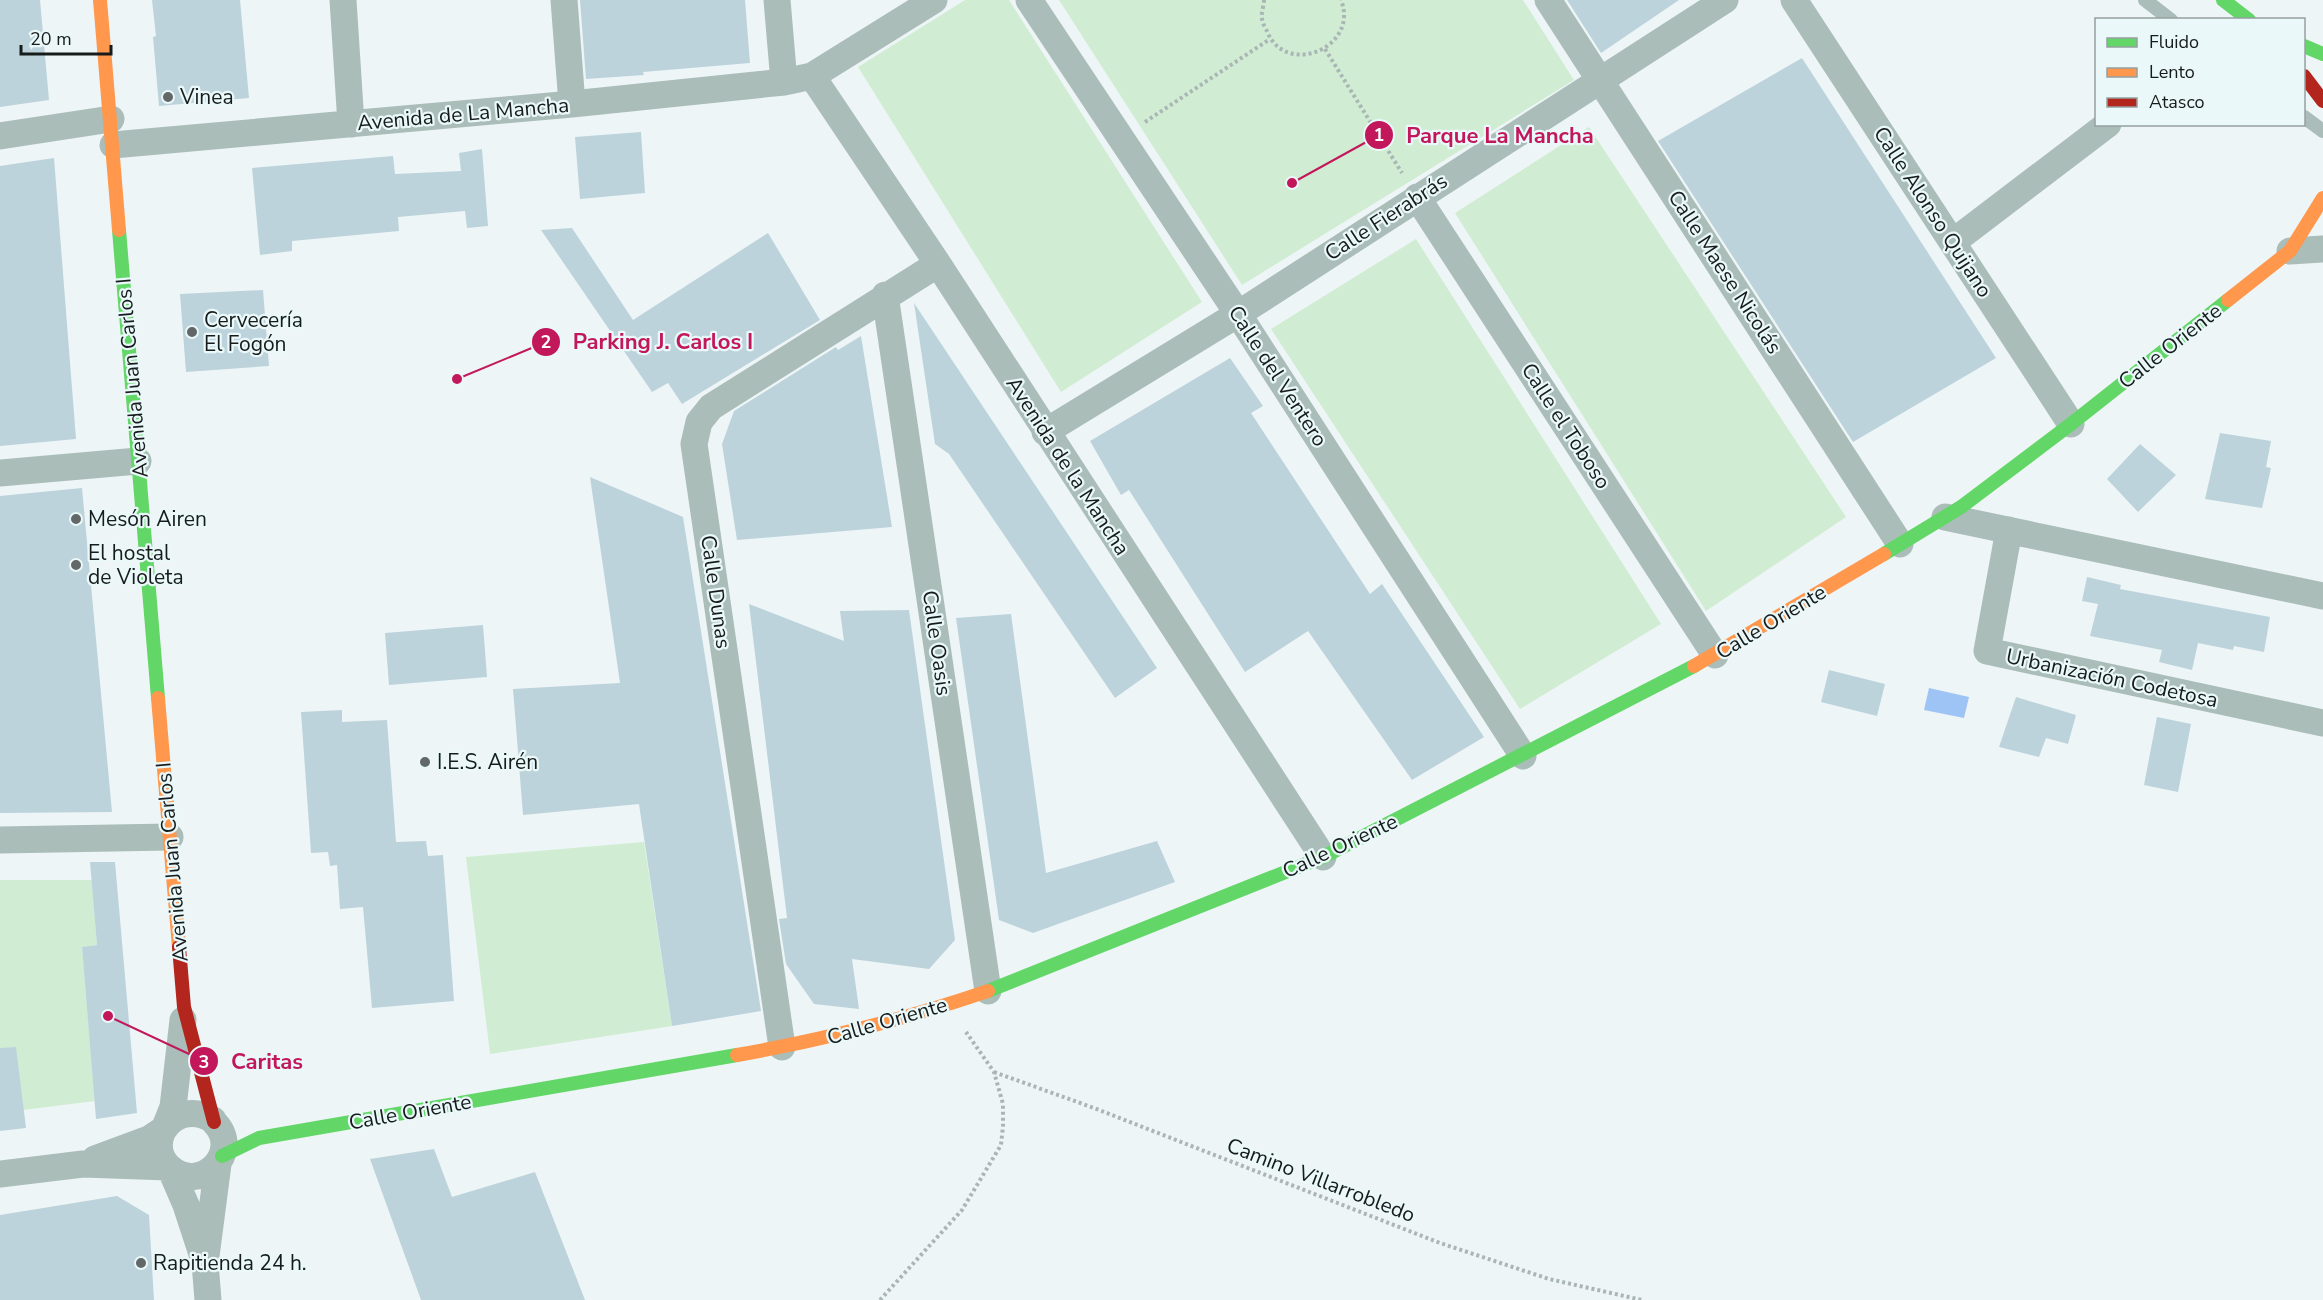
<svg xmlns="http://www.w3.org/2000/svg" width="2323" height="1300" font-family="'Nunito Sans',sans-serif">
	<style>
		.green { fill: #d0edd3 }
		.water { fill: #9ec4f5 }
		.building { fill: #bcd3dc }
		.lines { fill: none; stroke-linecap: round; stroke-linejoin: round }
		.path { stroke: #aab6b5; stroke-width: 4; stroke-dasharray: 3 3; stroke-linecap: butt }
		.lane { stroke: #aabdb9; stroke-width: 14 }
		.street { stroke: #aabdb9; stroke-width: 27 }
		.fast { stroke: #63d668; stroke-width: 14 }
		.slow { stroke: #ff974d; stroke-width: 14 }
		.jam { stroke: #b3261e; stroke-width: 14 }
		.poi-dot { fill: #626768; stroke: #eaf8f9; stroke-width: 2 }
		.labels { text-anchor: middle; dominant-baseline: central; stroke-width: 4.5; stroke-linejoin: round; paint-order: stroke }
		.poi-label { font-size: 21px; fill: #161b1b; stroke: #eaf8f9; text-anchor: start }
		.street-label { font-size: 21px; fill: #161b1b; stroke: #eaf8f9 }
		.leader { fill: none; stroke: #c2185b; stroke-width: 2 }
		.callout-dot { fill: #c2185b; stroke: #eaf8f9; stroke-width: 2 }
		.mark-label { font-size: 18px; text-anchor: middle; font-weight: bold; fill: #fff }
		.callout-label { font-size: 22px; text-anchor: middle; font-weight: bold; fill: #c2185b; stroke: #eaf8f9; stroke-width: 4.5; stroke-linejoin: round; paint-order: stroke }
	</style>
	<rect width="100%" height="100%" fill="#eef5f6"/>
	<!-- green -->
	<path class="green" d="M965,0H1009L1202,302L1061,392L858,67Z
		M1059,0H1523L1574,80L1242,285Z
		M1589,127L1846,517L1706,611L1455,213Z
		M1416,239L1661,624L1520,709L1271,329Z
		M644,842L672,1026L490,1054L466,857Z
		M0,880H92L97,945L82,947L95,1101L23,1110L0,1086Z"/>
	<!-- water -->
	<path class="water" d="M1929,688L1969,697L1964,718L1924,710Z"/>
	<!-- building -->
	<path class="building" d="M0,0H40L49,100L0,107Z
		M152,0H240L249,98L159,106L153,37L156,36Z
		M580,0H745L750,63L643,72L644,75L586,79Z
		M1567,0H1679L1601,53Z
		M1802,58L1996,358L1853,442L1658,141Z
		M641,132L645,193L580,199L575,137Z
		M482,149L488,226L467,228L465,211L398,217L399,231L292,241V251L260,255L252,168L393,156L395,174L461,171L459,153Z
		M54,158L76,439L0,446V166Z
		M572,228L633,320L768,233L820,320L682,404L668,383L652,392L541,230Z
		M263,290L269,366L186,372L180,294Z
		M914,303L1157,668L1115,698L949,454L935,444Z
		M861,336L892,527L737,540L722,444L734,411L836,347L838,350Z
		M1230,358L1263,406L1251,413L1370,594L1382,584L1484,737L1412,780L1308,631L1245,672L1129,490L1121,495L1090,441Z
		M2220,433L2271,441L2266,467L2271,468L2262,508L2205,499Z
		M2140,444L2176,475L2138,512L2107,479Z
		M590,477L683,517L761,1011L672,1026L639,804L523,815L513,689L620,683Z
		M82,488L112,812L0,813V496Z
		M2087,577L2121,585L2120,589L2270,617L2264,652L2234,646L2233,650L2198,643L2192,670L2159,662L2162,650L2090,636L2098,604L2082,601Z
		M749,604L844,641L840,611L909,610L955,940L929,969L852,959L859,1009L814,1004L786,964L779,919L787,918Z
		M1011,614L1046,873L1157,841L1175,882L1033,933L999,920L956,618Z
		M483,625L487,677L389,685L385,633Z
		M1829,670L1885,684L1877,716L1821,702Z
		M2016,697L2076,715L2068,744L2046,738L2039,757L1999,747Z
		M342,710V722L387,720L396,842L426,841L428,856L443,855L454,1001L372,1008L363,907L340,909L337,865L330,866L328,852L311,853L301,712Z
		M2157,717L2191,724L2178,792L2144,785Z
		M90,862H115L137,1113L96,1119L82,947L97,945Z
		M16,1047L26,1128L0,1131V1048Z
		M434,1149L452,1197L535,1172L585,1300H421L370,1159Z
		M117,1196L149,1215L154,1300H0V1215Z"/>
	<g class="lines">
		<!-- path -->
		<path class="path" d="M1264,0C1264,5 1261,13 1262,18C1262,22 1265,28 1267,31C1285,78 1360,48 1341,0
			M1325,49L1402,173
			M1145,122L1270,39
			M994,1072L1094,1108L1440,1243L1549,1279L1642,1300
			M880,1300L962,1210L1001,1145L1003,1126V1104L994,1072L966,1032"/>
		<!-- lane -->
		<path class="lane" d="M2145,0L2171,20
			M2304,117L2323,131"/>
		<!-- street -->
		<path class="street" d="M343,0L351,124
			M564,0L572,104
			M777,0L784,82
			M1029,0L1238,314L1523,756
			M1548,0L1900,544
			M1794,0L2071,424
			M812,76L938,264L1323,857
			M0,136L111,119
			M113,145L572,104L784,82L812,76L934,0
			M1417,197L1715,655
			M1953,242L2108,124
			M2290,251L2323,249
			M885,295L988,991
			M1045,432L1238,314L1725,0
			M0,473L138,461
			M1945,517L2323,596
			M2009,530L1987,651L2323,723
			M0,840L170,837
			M782,1047L694,444L699,422L711,407L938,264
			M213,1120C176,1097 142,1141 169,1167C200,1196 244,1152 214,1122
			M165,1127L173,1107L183,1020
			M95,1159L149,1139L164,1129
			M170,1168L186,1205L205,1263L208,1300
			M0,1174L83,1164L168,1167
			M206,1256L218,1164"/>
		<!-- fast -->
		<path class="fast" d="M2223,0L2249,20
			M2304,46L2323,54
			M119,230L158,698
			M1884,554L1961,507L2071,424L2228,300
			M988,991L1323,857L1694,666
			M222,1156L259,1138L737,1055"/>
		<!-- slow -->
		<path class="slow" d="M100,0L119,230
			M2228,300L2290,251L2323,198
			M1694,666L1884,554
			M158,698L179,947
			M737,1055C822,1040 906,1019 988,991"/>
		<!-- jam -->
		<path class="jam" d="M2304,76L2323,101
			M179,947L184,1007L214,1122"/>
	</g>
	<!-- markers -->
	<g class="poi-dot">
		<circle cx="168" cy="97" r="6"/>
		<circle cx="192" cy="332" r="6"/>
		<circle cx="76" cy="519" r="6"/>
		<circle cx="76" cy="565" r="6"/>
		<circle cx="425" cy="762" r="6"/>
		<circle cx="141" cy="1263" r="6"/>
	</g>
	<g class="labels">
		<!-- poi labels -->
		<g class="poi-label">
			<text x="180" y="97">Vinea</text>
			<text x="204" y="320">Cervecería<tspan x="204" dy="24">El Fogón</tspan></text>
			<text x="88" y="519">Mesón Airen</text>
			<text x="88" y="553">El hostal<tspan x="88" dy="24">de Violeta</tspan></text>
			<text x="437" y="762">I.E.S. Airén</text>
			<text x="153" y="1263">Rapitienda 24 h.</text>
		</g>
		<!-- street labels -->
		<g class="street-label">
			<text transform="translate(463 114) rotate(-5)">Avenida de La Mancha</text>
			<text transform="translate(1933 212) rotate(57)">Calle Alonso Quijano</text>
			<text transform="translate(1386 217) rotate(-33)">Calle Fierabrás</text>
			<text transform="translate(1725 272) rotate(57)">Calle Maese Nicolás</text>
			<text transform="translate(2170 346) rotate(-38)">Calle Oriente</text>
			<text transform="translate(1278 376) rotate(57)">Calle del Ventero</text>
			<text transform="translate(132 378) rotate(-95)">Avenida Juan Carlos I</text>
			<text transform="translate(1566 426) rotate(57)">Calle el Toboso</text>
			<text transform="translate(1068 466) rotate(57)">Avenida de la Mancha</text>
			<text transform="translate(716 592) rotate(82)">Calle Dunas</text>
			<text transform="translate(1771 622) rotate(-31)">Calle Oriente</text>
			<text transform="translate(937 643) rotate(82)">Calle Oasis</text>
			<text transform="translate(2112 678) rotate(12)">Urbanización Codetosa</text>
			<text transform="translate(1340 846) rotate(-25)">Calle Oriente</text>
			<text transform="translate(172 862) rotate(-95)">Avenida Juan Carlos I</text>
			<text transform="translate(887 1021) rotate(-16)">Calle Oriente</text>
			<text transform="translate(410 1112) rotate(-10)">Calle Oriente</text>
			<text transform="translate(1321 1180) rotate(21)">Camino Villarrobledo</text>
		</g>
	</g>
	<!-- callouts -->
	<path class="leader" d="M1292 183L1379 135M457 379L546 342M108 1016L204 1061"/>
	<g class="callout-dot">
		<circle cx="1292" cy="183" r="6"/>
		<circle cx="457" cy="379" r="6"/>
		<circle cx="108" cy="1016" r="6"/>
		<circle cx="1379" cy="135" r="15"/>
		<circle cx="546" cy="342" r="15"/>
		<circle cx="204" cy="1061" r="15"/>
	</g>
	<g class="mark-label">
		<text x="1379" y="141">1</text>
		<text x="546" y="348">2</text>
		<text x="204" y="1068">3</text>
	</g>
	<g class="callout-label">
		<text x="1500" y="143">Parque La Mancha</text>
		<text x="663" y="349">Parking J. Carlos I</text>
		<text x="267" y="1069">Caritas</text>
	</g>
	<!-- legend -->
	<rect x="2095" y="18" width="210" height="108" fill="#eaf8f9" stroke="#95a0a0" stroke-width="1.5"/>
	<rect x="2107" y="38" width="30" height="9" fill="#63d668" stroke="#95a0a0" stroke-width="1.5"/>
	<text x="2149" y="48" font-size="18" fill="#161b1b">Fluido</text>
	<rect x="2107" y="68" width="30" height="9" fill="#ff974d" stroke="#95a0a0" stroke-width="1.5"/>
	<text x="2149" y="78" font-size="18" fill="#161b1b">Lento</text>
	<rect x="2107" y="98" width="30" height="9" fill="#b3261e" stroke="#95a0a0" stroke-width="1.5"/>
	<text x="2149" y="108" font-size="18" fill="#161b1b">Atasco</text>
	<!-- scale -->
	<path d="M21 45v9h90v-9" fill="none" stroke="#161b1b" stroke-width="3"/>
	<text x="30" y="45" font-size="18" fill="#161b1b" stroke="#eaf8f9" stroke-width="4.5" paint-order="stroke">20 m</text>
</svg>
